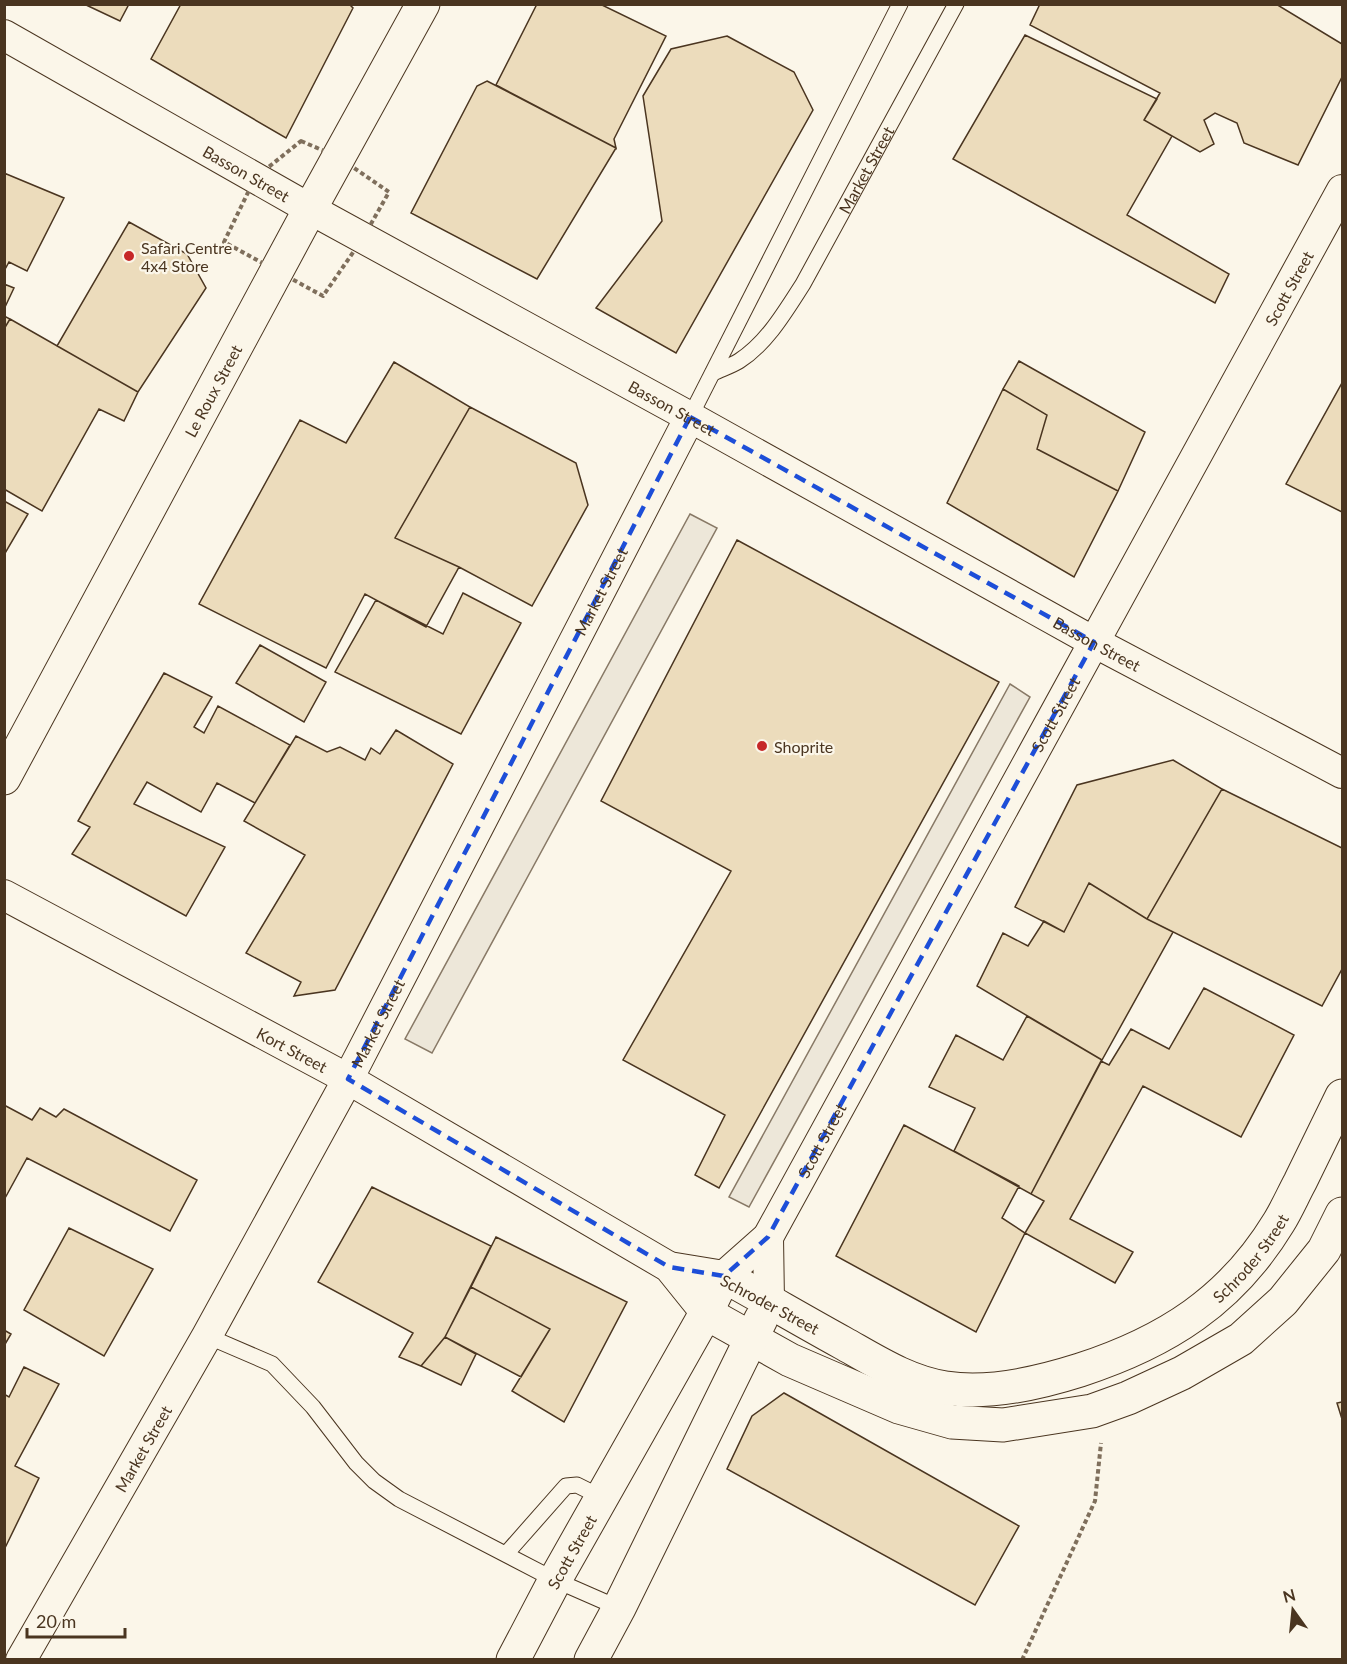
<svg xmlns="http://www.w3.org/2000/svg" width="1347" height="1664" font-family="Lato,sans-serif">
	<style>
		.parking { fill: #ede7d9; stroke: #887966; stroke-width: 1.5 }
		.building { fill: #ecdcbc; stroke: #4a3520; stroke-width: 1.5 }
		.lines { fill: none; stroke-linecap: round; stroke-linejoin: round }
		.lane-casing { stroke: #4a3520; stroke-width: 17 }
		.street-casing { stroke: #4a3520; stroke-width: 32 }
		.highway-casing { stroke: #4a3520; stroke-width: 35 }
		.path { stroke: #7f6f5c; stroke-width: 4; stroke-dasharray: 4.5 3; stroke-linecap: butt }
		.lane { stroke: #fbf6e9; stroke-width: 15 }
		.street { stroke: #fbf6e9; stroke-width: 30 }
		.highway { stroke: #fbf6e9; stroke-width: 33 }
		.marked { fill: none; stroke: #1d4ed8; stroke-width: 4.5; stroke-dasharray: 12 8; stroke-linejoin: round }
		.poi-dot { fill: #c62828; stroke: #fbf6e9; stroke-width: 2 }
		.labels { text-anchor: middle; dominant-baseline: central; stroke-width: 4.5; stroke-linejoin: round; paint-order: stroke }
		.street-label { font-size: 16px; fill: #4a3520; stroke: #fbf6e9 }
		.poi-label { font-size: 16px; fill: #4a3520; stroke: #fbf6e9; text-anchor: start }
	</style>
	<rect width="100%" height="100%" fill="#fbf6e9"/>
	<!-- parking -->
	<path class="parking" d="M690,514L717,528L432,1053L405,1039Z
		M1010,684L1030,697L749,1207L729,1197Z"/>
	<!-- building -->
	<path class="building" d="M84,4H129L120,21Z
		M181,4H349L353,8L286,138L151,59Z
		M537,4H600L666,36L614,139L616,148L496,85Z
		M1040,4H1276L1342,44V77L1298,165L1244,143L1237,123L1215,113L1204,120L1214,144L1200,152L1144,120L1160,93L1030,25Z
		M1025,35L1157,99L1144,120L1172,136L1127,215L1229,274L1215,303L953,159Z
		M727,36L794,72L813,110L676,353L596,308L662,221L643,96L671,49Z
		M487,81L616,148L537,279L411,213L477,86Z
		M4,173L64,198L27,271L9,262L4,271Z
		M129,222L187,254L206,288L138,392L57,346Z
		M4,284L14,288L5,307H4Z
		M4,316L10,319L4,329Z
		M10,319L138,392L124,421L99,409L42,511L4,489V329Z
		M1019,361L1145,432L1118,491L1037,449L1047,415L1003,389Z
		M394,362L470,407L395,538L459,567L426,627L365,594L326,668L199,604L300,420L346,443Z
		M1342,383V512L1286,484Z
		M1003,389L1047,415L1037,449L1118,491L1074,577L947,503Z
		M470,407L576,463L588,505L532,606L459,567L395,538Z
		M4,501L28,514L4,555Z
		M737,540L999,682L719,1188L695,1175L725,1115L623,1060L731,871L601,801Z
		M463,593L521,623L461,734L335,672L376,600L443,634Z
		M260,645L326,682L304,722L236,683Z
		M164,673L212,697L194,727L204,733L218,706L290,745L255,803L217,783L201,812L147,782L134,804L225,847L186,916L72,854L90,827L78,821Z
		M396,730L453,764L335,990L294,996L301,982L246,953L305,855L244,821L296,736L327,752L340,747L365,760L371,748L380,754Z
		M1173,760L1222,789L1147,919L1089,883L1064,932L1015,907L1077,785Z
		M1222,789L1342,848V969L1322,1006L1147,919Z
		M1089,883L1147,919L1173,932L1102,1060L977,986L1003,933L1028,946L1044,921L1064,932Z
		M1204,988L1294,1035L1241,1137L1143,1086L1070,1219L1133,1252L1115,1283L1025,1233L1044,1201L1031,1194L1101,1061L1109,1065L1131,1029L1169,1049Z
		M1027,1016L1102,1060L1031,1194L954,1151L975,1108L929,1087L956,1035L1003,1060Z
		M4,1105L32,1120L40,1108L56,1117L64,1109L197,1180L170,1231L27,1158L4,1200Z
		M904,1125L1019,1186L1002,1218L1025,1233L976,1332L836,1256Z
		M372,1187L491,1246L445,1337L421,1366L399,1357L413,1333L318,1282Z
		M69,1228L153,1269L104,1356L24,1310Z
		M496,1237L627,1302L564,1422L512,1391L550,1329L471,1287Z
		M471,1287L550,1329L521,1377L445,1337Z
		M4,1330L11,1334L4,1346Z
		M445,1337L476,1354L461,1385L421,1366Z
		M24,1367L59,1384L15,1466L39,1478L4,1550V1394L9,1397Z
		M784,1393L1019,1526L975,1605L727,1469L752,1416Z
		M1342,1402V1419L1337,1403Z"/>
	<g class="lines">
		<defs>
			<g id="lane">
				<path id="s1" d="M713,373C721,369 731,366 739,361C767,343 785,312 803,284L956,4"/>
				<path d="M690,417L900,4"/>
				<path d="M207,1336L272,1364L313,1407L356,1463L374,1481L399,1499L555,1580L619,1608"/>
				<path d="M506,1554L566,1486L577,1485L601,1497"/>
			</g>
			<g id="street">
				<path id="s2" d="M4,35L310,209L690,417L1094,642L1342,773"/>
				<path id="s3" d="M4,895L348,1079L669,1267L706,1313"/>
				<path d="M768,1237L769,1301"/>
				<path id="s4" d="M669,1267L724,1276L768,1237L1342,190"/>
				<path id="s5" d="M21,1660L207,1336L348,1079L690,417"/>
			</g>
			<g id="highway">
				<path id="s6" d="M4,778L310,209L423,4"/>
				<path d="M706,1313L790,1360L899,1407L952,1422L1003,1425L1092,1411L1128,1398L1182,1373L1241,1339L1283,1301L1324,1250L1342,1214"/>
				<path id="s7" d="M513,1660L555,1580L706,1313L724,1276C764,1298 803,1321 843,1343C875,1361 909,1383 946,1388C989,1395 1039,1383 1080,1370C1166,1342 1231,1301 1279,1222C1287,1209 1293,1195 1300,1182C1314,1153 1328,1125 1342,1096"/>
				<path d="M591,1660L619,1608L761,1319"/>
			</g>
		</defs>
		<!-- lane casing -->
		<use href="#lane" class="lane-casing"/>
		<!-- street casing -->
		<use href="#street" class="street-casing"/>
		<!-- highway casing -->
		<use href="#highway" class="highway-casing"/>
		<!-- path -->
		<path class="path" d="M301,141L338,157L389,192L363,238L323,296L224,242L255,178Z
			M1022,1660L1095,1501L1101,1443"/>
		<!-- lane -->
		<use href="#lane" class="lane"/>
		<!-- street -->
		<use href="#street" class="street"/>
		<!-- highway -->
		<use href="#highway" class="highway"/>
	</g>
	<!-- marked area -->
	<path class="marked" d="M690,417L1094,642L768,1237L724,1276L669,1267L348,1079Z"/>
	<!-- markers -->
	<g class="poi-dot">
		<circle cx="129" cy="256" r="6"/>
		<circle cx="762" cy="746" r="6"/>
	</g>
	<g class="labels">
		<!-- street labels -->
		<g class="street-label">
			<text stroke="none"><textPath href="#s1" startOffset="260">Market Street</textPath></text>
			<text stroke="none"><textPath href="#s2" startOffset="279">Basson Street</textPath></text>
			<text stroke="none"><textPath href="#s4" startOffset="1197">Scott Street</textPath></text>
			<text stroke="none"><textPath href="#s6" startOffset="440">Le Roux Street</textPath></text>
			<text stroke="none"><textPath href="#s2" startOffset="765">Basson Street</textPath></text>
			<text stroke="none"><textPath href="#s5" startOffset="1216">Market Street</textPath></text>
			<text stroke="none"><textPath href="#s2" startOffset="1251">Basson Street</textPath></text>
			<text stroke="none"><textPath href="#s4" startOffset="711">Scott Street</textPath></text>
			<text stroke="none"><textPath href="#s5" startOffset="730">Market Street</textPath></text>
			<text stroke="none"><textPath href="#s3" startOffset="327">Kort Street</textPath></text>
			<text stroke="none"><textPath href="#s4" startOffset="225">Scott Street</textPath></text>
			<text stroke="none"><textPath href="#s7" startOffset="1032">Schroder Street</textPath></text>
			<text transform="translate(770 1304) rotate(28)">Schroder Street</text>
			<text stroke="none"><textPath href="#s5" startOffset="244">Market Street</textPath></text>
			<text stroke="none"><textPath href="#s7" startOffset="123">Scott Street</textPath></text>
		</g>
		<!-- poi labels -->
		<g class="poi-label">
			<text x="141" y="247">Safari Centre<tspan x="141" dy="18">4x4 Store</tspan></text>
			<text x="774" y="746">Shoprite</text>
		</g>
	</g>
	<!-- border -->
	<rect width="1347" height="1664" fill="none" stroke="#4a3520" stroke-width="12"/>
	<!-- north arrow -->
	<g transform="translate(1293 1610) rotate(345)" stroke="#fbf6e9" stroke-width="4.5" paint-order="stroke">
	<path d="M0-4.5L10 22L0 15L-10 22Z" fill="#4a3520"/>
	<text y="-9" font-size="16" font-weight="bold" text-anchor="middle" fill="#4a3520">N</text>
	</g>
	<!-- scale -->
	<path d="M27 1628v9h98v-9" fill="none" stroke="#4a3520" stroke-width="3"/>
	<text x="36" y="1628" font-size="18" fill="#4a3520" stroke="#fbf6e9" stroke-width="4.5" paint-order="stroke">20 m</text>
</svg>
